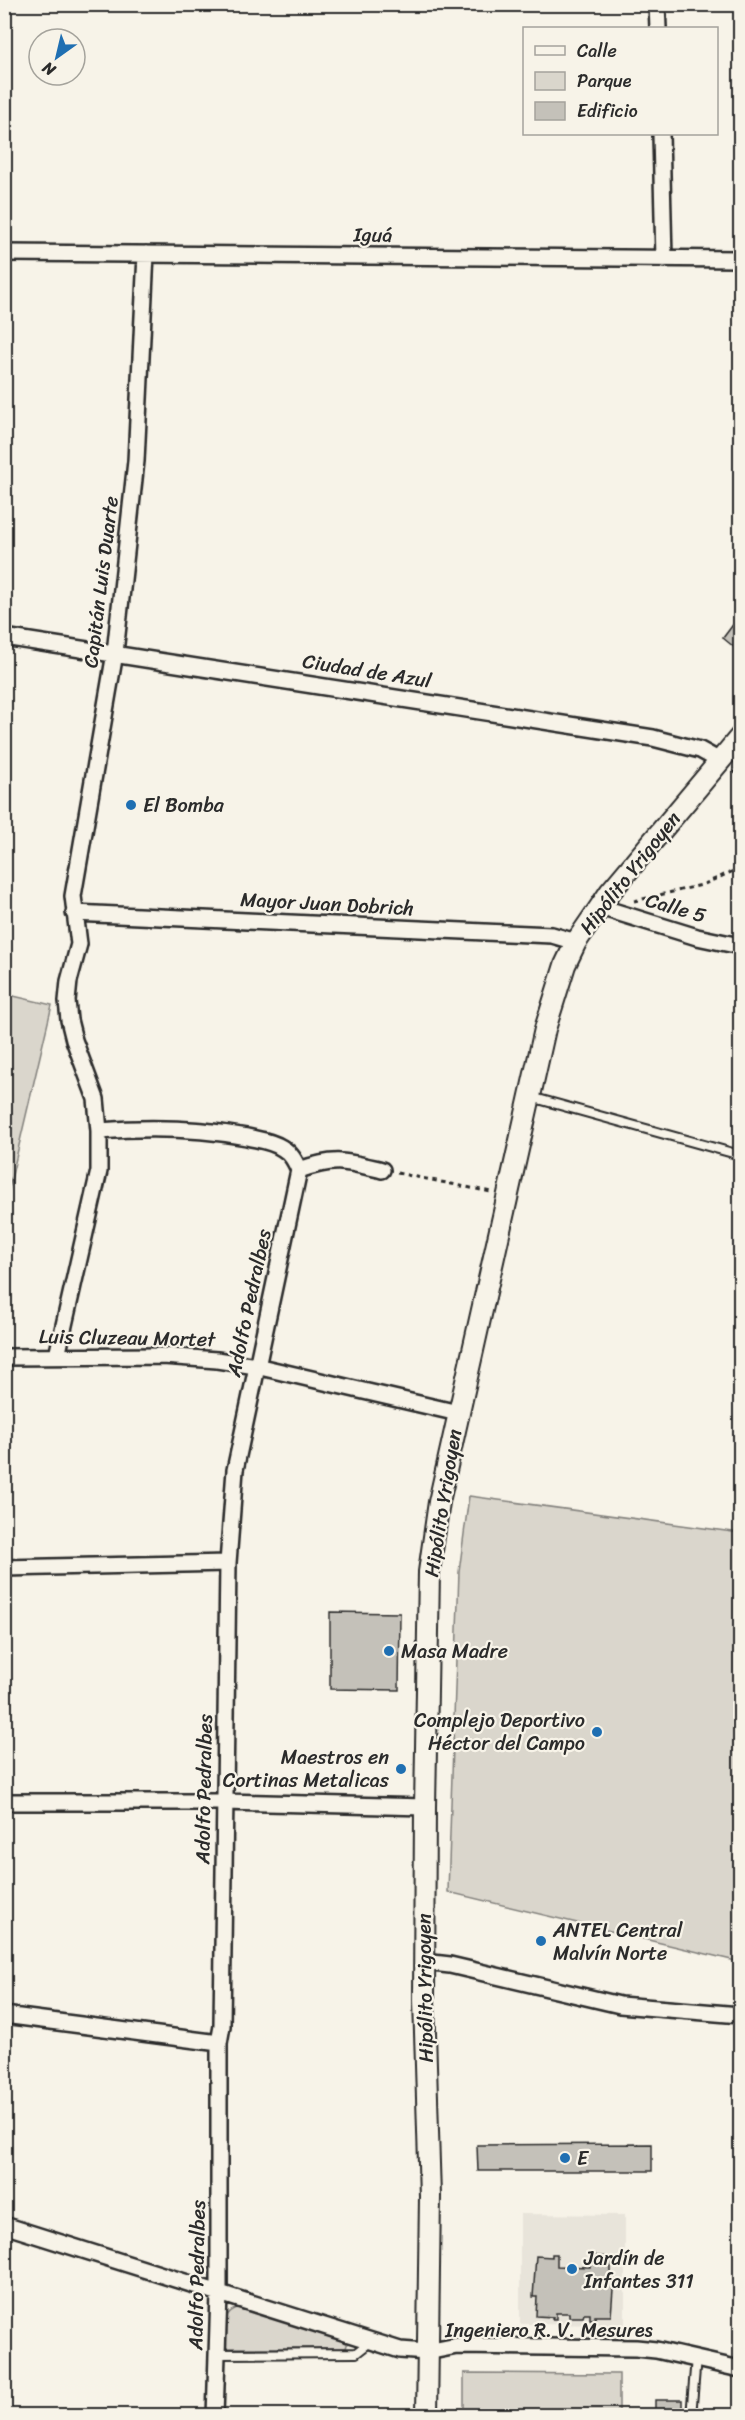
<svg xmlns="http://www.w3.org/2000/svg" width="745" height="2420" font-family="Sriracha,sans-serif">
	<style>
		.built { fill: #e8e4da }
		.green { fill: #dad6cc; stroke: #82807c; stroke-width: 1.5 }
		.building { fill: #c4c1b9; stroke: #2b2b2b; stroke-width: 1.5 }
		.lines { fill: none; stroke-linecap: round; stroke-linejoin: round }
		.service-casing { stroke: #2b2b2b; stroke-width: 12 }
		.minor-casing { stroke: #2b2b2b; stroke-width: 20 }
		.tertiary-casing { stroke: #2b2b2b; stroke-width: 24 }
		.path { stroke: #2b2b2b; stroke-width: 3; stroke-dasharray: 4.5 4.5; stroke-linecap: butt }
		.service { stroke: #f7f3e8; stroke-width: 8 }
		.minor { stroke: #f7f3e8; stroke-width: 15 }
		.tertiary { stroke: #f7f3e8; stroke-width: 20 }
		.poi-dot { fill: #1f6fb2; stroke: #f7f3e8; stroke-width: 2 }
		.labels { text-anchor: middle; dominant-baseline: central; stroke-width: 4.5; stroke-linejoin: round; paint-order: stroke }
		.street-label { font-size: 20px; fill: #2b2b2b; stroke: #f7f3e8 }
		.poi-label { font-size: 20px; fill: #2b2b2b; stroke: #f7f3e8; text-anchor: start }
	</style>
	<rect width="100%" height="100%" fill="#f7f3e8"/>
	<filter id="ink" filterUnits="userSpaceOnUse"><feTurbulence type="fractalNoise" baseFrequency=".0167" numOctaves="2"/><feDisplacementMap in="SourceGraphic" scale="12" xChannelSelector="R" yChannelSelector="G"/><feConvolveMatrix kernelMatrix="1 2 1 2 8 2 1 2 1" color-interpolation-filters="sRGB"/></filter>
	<g filter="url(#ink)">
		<!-- built -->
		<path class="built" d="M520,2214L625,2215V2325L520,2324Z"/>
		<!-- green -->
		<path class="green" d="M5,994L52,1005L5,1205L4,994Z
			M469,1496L740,1533V1962L448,1892L459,1572Z
			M240,2307L348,2342L346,2348H226L224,2346C225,2330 220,2312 240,2307Z
			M464,2373L619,2374V2415H464Z"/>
		<!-- building -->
		<path class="building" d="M738,618L740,620V652L723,638Z
			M330,1612L400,1613L399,1690L330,1689Z
			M652,2144V2171H478L477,2145Z
			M590,2253L595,2254V2256L611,2257V2276H614L611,2316H595V2319H590V2314H584L583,2317H569V2313H556V2319H552L553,2317L536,2316L537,2297H533L536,2256L552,2257V2254H557V2266L590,2267Z
			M655,2400H682V2416H655Z"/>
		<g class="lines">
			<defs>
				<path id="service" d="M531,1097L740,1155
					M216,2354L356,2353L370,2342
					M691,2416L696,2358"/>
				<path id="minor" d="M657,4L658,28
					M661,134L664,259
					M4,253L740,259
					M4,637L653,738L700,750L720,761
					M600,907L697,937L740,946
					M74,913L552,935L576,942
					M99,1131C149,1127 198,1128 247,1137C259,1140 272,1141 282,1148C291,1153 295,1161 299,1170
					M299,1170C336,1157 345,1161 382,1170
					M57,1356L99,1171V1131L96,1099L74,1040L69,1020L67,1001L69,981L79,944L73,896L115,653L136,461L146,254
					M4,1357L163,1356L217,1360L256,1366L458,1413
					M4,1568L228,1563
					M4,1802H224L425,1807
					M424,1962L450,1965L620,2005L740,2015
					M4,2015L219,2043
					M4,2225L400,2350L427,2352L457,2346L636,2348L656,2350L740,2369
					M215,2416L219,2294V2043L222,2026L228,1563L235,1470L299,1170"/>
				<path id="tertiary" d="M427,2416L430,2196L424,2000L425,1807L429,1572L439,1502L545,1029L565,965L576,942L600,907L610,892L740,737"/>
			</defs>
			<!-- service casing -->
			<use href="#service" class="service-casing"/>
			<!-- minor casing -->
			<use href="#minor" class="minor-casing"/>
			<!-- tertiary casing -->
			<use href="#tertiary" class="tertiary-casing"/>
			<!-- path -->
			<path class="path" d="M733,771L740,776
				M634,901L702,885L740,868
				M397,1173L491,1192"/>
			<!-- service -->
			<use href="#service" class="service"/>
			<!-- minor -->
			<use href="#minor" class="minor"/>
			<!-- tertiary -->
			<use href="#tertiary" class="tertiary"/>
		</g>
	</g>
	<!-- markers -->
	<g class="poi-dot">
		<circle cx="131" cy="805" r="6"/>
		<circle cx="389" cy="1651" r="6"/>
		<circle cx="597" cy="1732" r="6"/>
		<circle cx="401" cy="1769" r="6"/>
		<circle cx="541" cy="1941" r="6"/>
		<circle cx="565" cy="2158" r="6"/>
		<circle cx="572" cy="2269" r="6"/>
	</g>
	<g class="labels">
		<!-- street labels -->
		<g class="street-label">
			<text transform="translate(373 235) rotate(1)">Iguá</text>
			<text transform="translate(101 582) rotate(-83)">Capitán Luis Duarte</text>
			<text transform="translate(367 671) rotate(9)">Ciudad de Azul</text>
			<text transform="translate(630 873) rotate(-52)">Hipólito Yrigoyen</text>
			<text transform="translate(327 904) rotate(3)">Mayor Juan Dobrich</text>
			<text transform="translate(676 908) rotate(16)">Calle 5</text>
			<text transform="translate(249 1303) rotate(-78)">Adolfo Pedralbes</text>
			<text transform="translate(127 1338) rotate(1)">Luis Cluzeau Mortet</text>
			<text transform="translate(443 1503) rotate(-81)">Hipólito Yrigoyen</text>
			<text transform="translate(204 1789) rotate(-89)">Adolfo Pedralbes</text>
			<text transform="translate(425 1988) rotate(-91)">Hipólito Yrigoyen</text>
			<text transform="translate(197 2275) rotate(-89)">Adolfo Pedralbes</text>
			<text x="549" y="2330">Ingeniero R. V. Mesures</text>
		</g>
		<!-- poi labels -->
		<g class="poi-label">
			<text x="143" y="805">El Bomba</text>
			<text x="401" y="1651">Masa Madre</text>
			<text x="585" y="1720" text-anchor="end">Complejo Deportivo<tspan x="585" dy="23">Héctor del Campo</tspan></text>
			<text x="389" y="1757" text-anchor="end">Maestros en<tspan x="389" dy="23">Cortinas Metalicas</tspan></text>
			<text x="553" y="1930">ANTEL Central<tspan x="553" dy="23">Malvín Norte</tspan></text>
			<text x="577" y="2158">E</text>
			<text x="584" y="2258">Jardín de<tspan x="584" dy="23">Infantes 311</tspan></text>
		</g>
	</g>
	<!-- margin -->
	<rect width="745" height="2420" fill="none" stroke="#f7f3e8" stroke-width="24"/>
	<rect x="12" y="12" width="721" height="2396" fill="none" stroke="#2b2b2b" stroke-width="2" filter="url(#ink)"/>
	<!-- legend -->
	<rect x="523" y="27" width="195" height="108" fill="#f7f3e8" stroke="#a5a39c" stroke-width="1.5"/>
	<rect x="535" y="46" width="30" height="9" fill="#f7f3e8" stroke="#a5a39c" stroke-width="1.5"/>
	<text x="577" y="57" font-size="18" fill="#2b2b2b">Calle</text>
	<rect x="535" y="72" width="30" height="18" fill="#dad6cc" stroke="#a5a39c" stroke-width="1.5"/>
	<text x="577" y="87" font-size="18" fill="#2b2b2b">Parque</text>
	<rect x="535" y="102" width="30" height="18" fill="#c4c1b9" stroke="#a5a39c" stroke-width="1.5"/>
	<text x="577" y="117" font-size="18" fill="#2b2b2b">Edificio</text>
	<!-- north arrow -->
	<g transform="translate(57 57) rotate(214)"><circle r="28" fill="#f7f3e8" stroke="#a5a39c" stroke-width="1.5"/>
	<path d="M0-4.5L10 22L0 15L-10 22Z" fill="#1f6fb2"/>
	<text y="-9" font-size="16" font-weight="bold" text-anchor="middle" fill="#2b2b2b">N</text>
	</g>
</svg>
